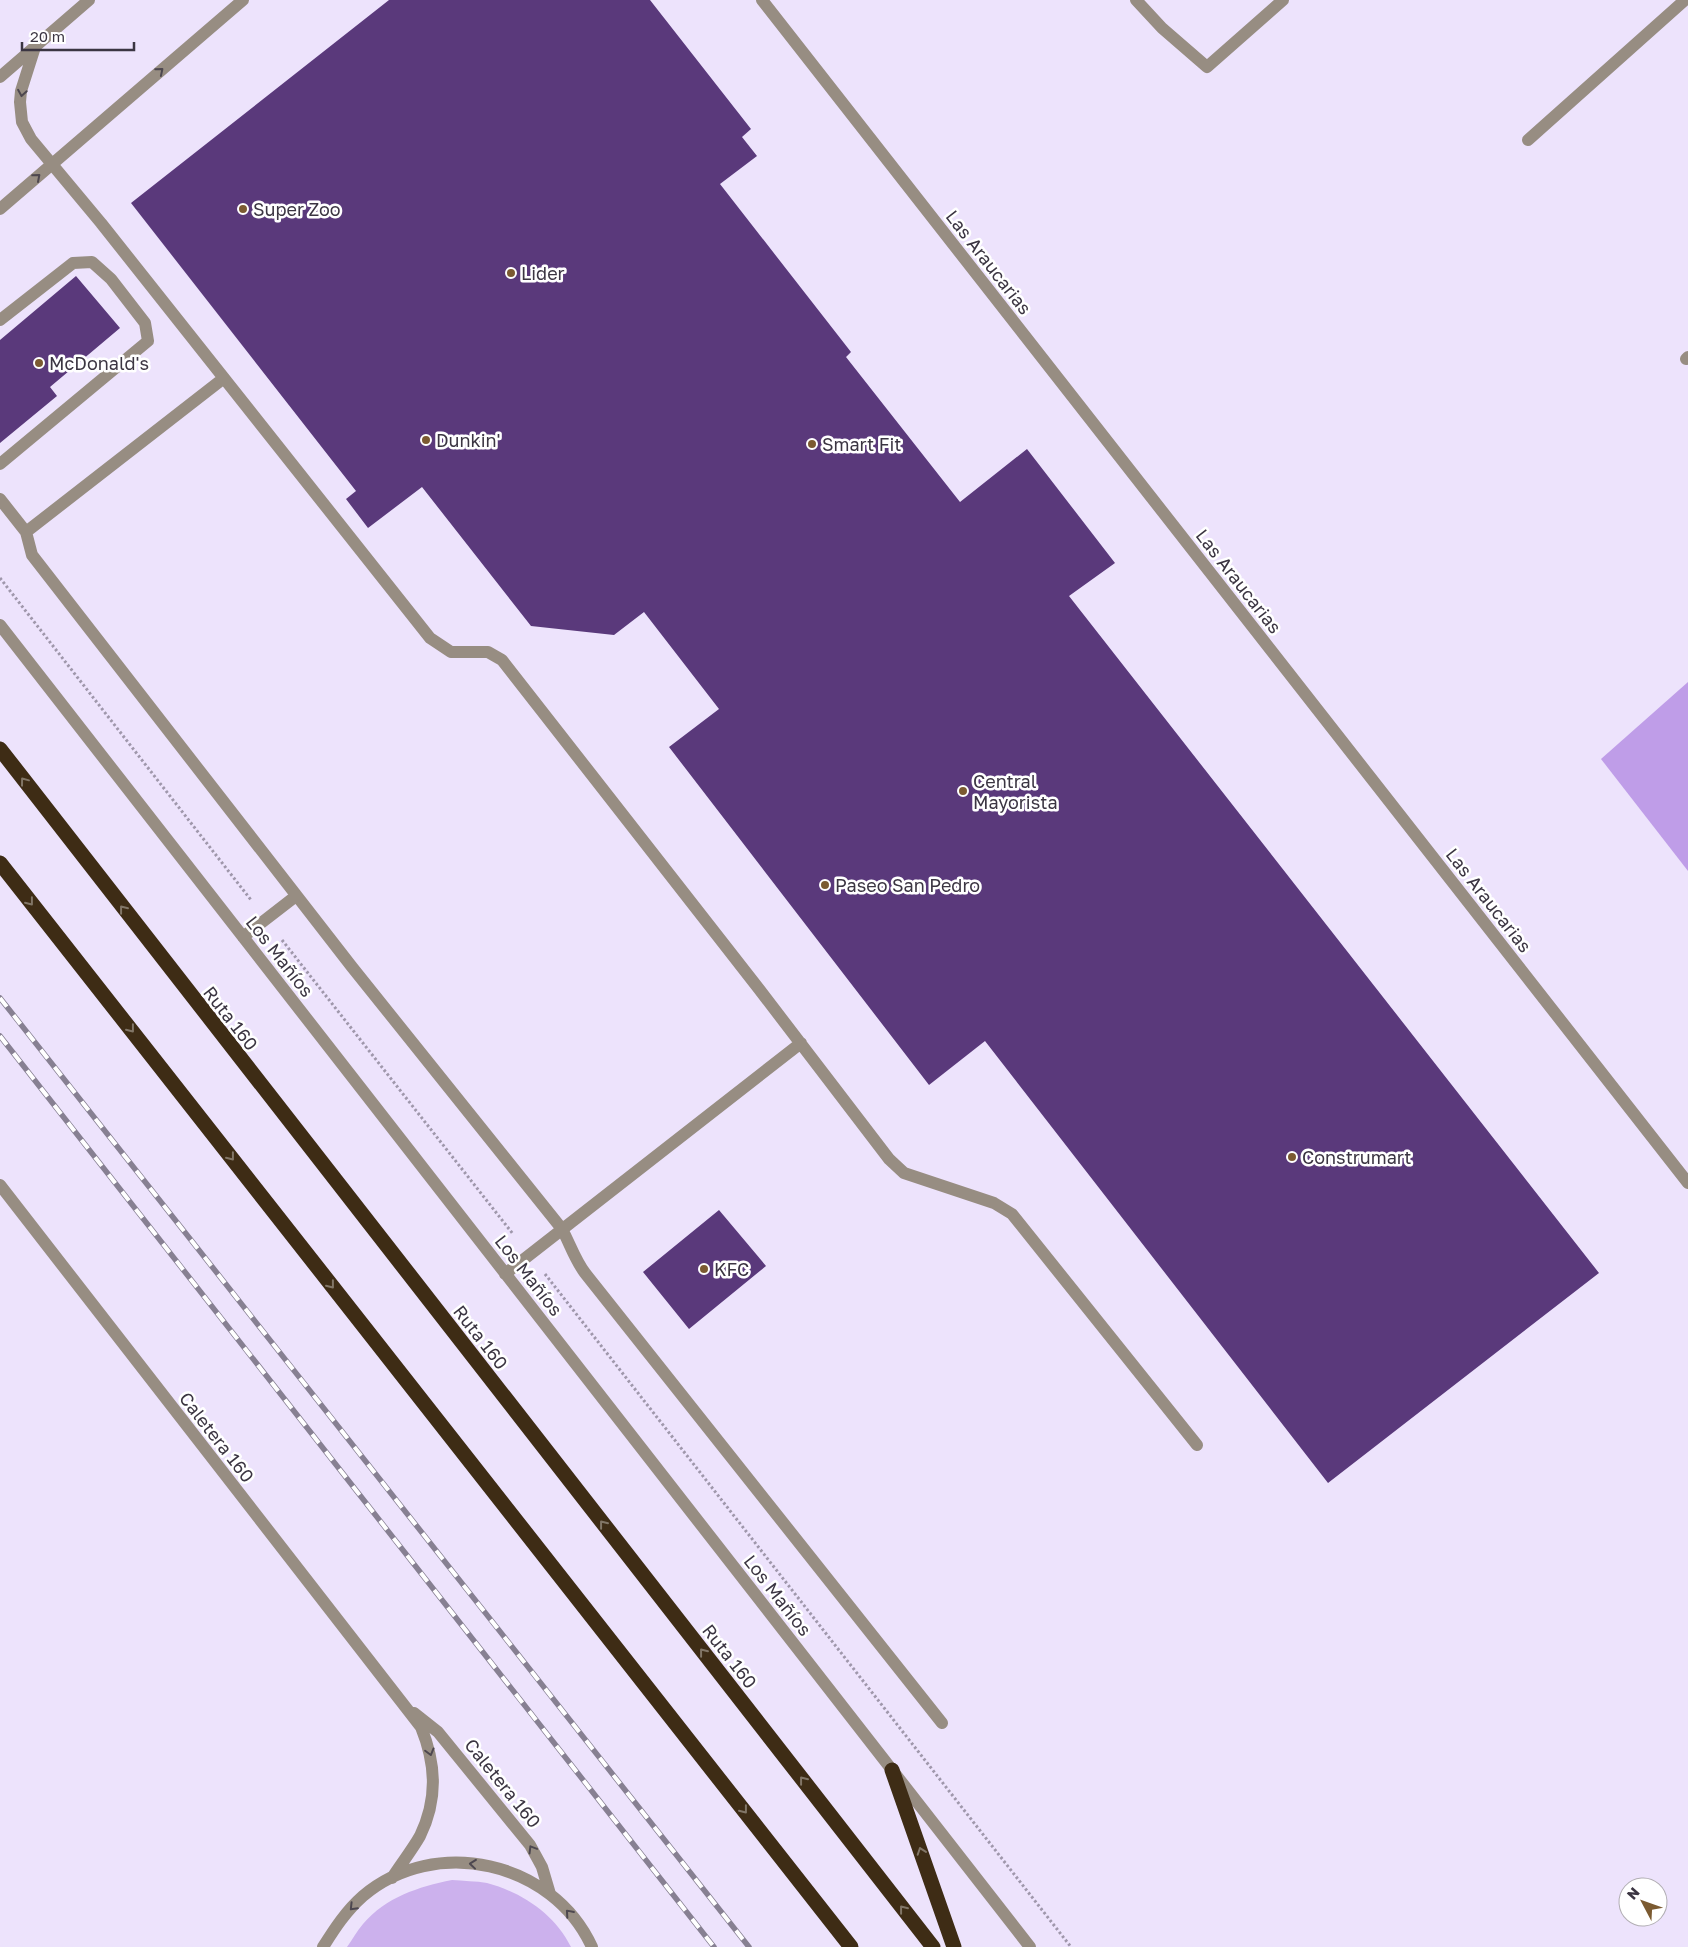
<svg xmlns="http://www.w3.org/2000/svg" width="1688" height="1947" font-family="'Golos Text',sans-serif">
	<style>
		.green { fill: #ccb1ed }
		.forest { fill: #bf9de8 }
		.building { fill: #5a397b }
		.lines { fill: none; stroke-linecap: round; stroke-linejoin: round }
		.path { stroke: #9f97ab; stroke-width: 3; stroke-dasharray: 2.5 2.5; stroke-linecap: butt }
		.minor { stroke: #978d82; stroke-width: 12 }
		.highway { stroke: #3e2c15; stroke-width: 15 }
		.rail-casing { stroke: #878092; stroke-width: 5.5 }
		.rail { stroke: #fff; stroke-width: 4; stroke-dasharray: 11; stroke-linecap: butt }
		.oneway { stroke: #4d474f }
		.oneway2 { stroke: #827667 }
		.poi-dot { fill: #7b5a31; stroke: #fff; stroke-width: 2 }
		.labels { text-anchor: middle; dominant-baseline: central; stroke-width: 5; stroke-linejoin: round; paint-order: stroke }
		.poi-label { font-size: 18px; fill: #3b3542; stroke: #fff; text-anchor: start }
		.street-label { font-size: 18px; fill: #3b3542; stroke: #fff }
	</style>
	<rect width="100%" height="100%" fill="#ede3fc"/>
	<!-- green -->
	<path class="green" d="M452,1880C463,1881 476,1881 487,1883C521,1892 555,1914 571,1947H347C352,1940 357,1931 363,1924C386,1897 418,1887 452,1880Z"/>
	<!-- forest -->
	<path class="forest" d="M1688,682V871L1601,759Z"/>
	<!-- building -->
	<path class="building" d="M389,0H650L751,129L742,137L757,156L720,184L851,352L846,357L960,502L1027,449L1115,563L1069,596L1599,1273L1328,1483L985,1041L929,1085L669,747L719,709L644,612L614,635L531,626L422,487L368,528L346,499L356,491L131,203Z
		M76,276L120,328L50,387L57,396L0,443V340Z
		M719,1210L766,1266L689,1329L643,1272Z"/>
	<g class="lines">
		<!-- path -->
		<path class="path" d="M0,578L251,900
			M282,940L513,1234
			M545,1274L1071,1947"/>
		<!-- minor -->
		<path class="minor" d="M762,0L1688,1183
			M1136,0L1162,28L1207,67L1283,0
			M35,47L21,91L20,102L22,122L31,139L101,223L430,638L451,652H488L502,660L759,989L889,1159L904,1173L994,1203L1012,1214L1197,1445
			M0,77L89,0
			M1528,140L1685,0
			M0,209L243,0
			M0,320L73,263L92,262L111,279L145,323L148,341L0,464
			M1686,359L1688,357
			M224,378L26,532L32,555L352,967L562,1229C570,1244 575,1260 585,1273L942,1723
			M0,499L26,532
			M0,625L1030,1947
			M243,937L296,896
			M0,1185L421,1727C436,1764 438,1799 420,1836C412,1850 401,1864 392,1878
			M505,1274L801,1043
			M414,1713L438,1732L530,1845L542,1867L550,1894
			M323,1947C335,1928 346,1911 363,1896C435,1835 553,1861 592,1947"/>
		<!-- highway -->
		<path class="highway" d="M0,749L933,1947
			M0,863L851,1947
			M892,1770L954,1947"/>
		<defs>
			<path id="rail" d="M0,998L749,1947
				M0,1036L714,1947"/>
		</defs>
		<!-- rail casing -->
		<use href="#rail" class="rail-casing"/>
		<!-- rail -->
		<use href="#rail" class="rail"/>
	</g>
	<!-- one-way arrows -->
	<defs><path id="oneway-chevron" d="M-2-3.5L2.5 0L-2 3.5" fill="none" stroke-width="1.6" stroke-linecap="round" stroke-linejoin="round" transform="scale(1.25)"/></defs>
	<g class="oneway">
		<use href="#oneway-chevron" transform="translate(160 71) rotate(-40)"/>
		<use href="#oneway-chevron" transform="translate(22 93) rotate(99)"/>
		<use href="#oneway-chevron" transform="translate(37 177) rotate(-41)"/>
		<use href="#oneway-chevron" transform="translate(430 1752) rotate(75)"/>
		<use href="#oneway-chevron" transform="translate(532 1849) rotate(-121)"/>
		<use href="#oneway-chevron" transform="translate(473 1864) rotate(-174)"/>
		<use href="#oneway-chevron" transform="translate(353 1907) rotate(134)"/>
		<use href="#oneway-chevron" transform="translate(569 1913) rotate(-131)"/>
	</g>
	<g class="oneway2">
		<use href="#oneway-chevron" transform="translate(24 781) rotate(-127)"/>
		<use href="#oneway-chevron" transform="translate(30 902) rotate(52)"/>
		<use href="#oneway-chevron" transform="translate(123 909) rotate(-128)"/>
		<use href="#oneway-chevron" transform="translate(131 1029) rotate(52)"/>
		<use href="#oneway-chevron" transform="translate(231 1157) rotate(52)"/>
		<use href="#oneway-chevron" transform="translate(331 1285) rotate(52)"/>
		<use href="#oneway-chevron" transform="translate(603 1524) rotate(-128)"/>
		<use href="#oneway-chevron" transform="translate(703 1652) rotate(-128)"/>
		<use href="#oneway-chevron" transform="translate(803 1780) rotate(-128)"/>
		<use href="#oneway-chevron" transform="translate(744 1810) rotate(52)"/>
		<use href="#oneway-chevron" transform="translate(921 1851) rotate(-109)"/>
		<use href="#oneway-chevron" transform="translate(903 1909) rotate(-128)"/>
	</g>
	<!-- markers -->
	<g class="poi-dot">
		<circle cx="243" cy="209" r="5"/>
		<circle cx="511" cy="273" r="5"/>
		<circle cx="39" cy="363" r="5"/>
		<circle cx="426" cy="440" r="5"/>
		<circle cx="812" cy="444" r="5"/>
		<circle cx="963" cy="791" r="5"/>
		<circle cx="825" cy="885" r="5"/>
		<circle cx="1292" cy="1157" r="5"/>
		<circle cx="704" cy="1269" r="5"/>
	</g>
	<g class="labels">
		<!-- poi labels -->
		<g class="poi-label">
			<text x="253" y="209">Super Zoo</text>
			<text x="521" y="273">Lider</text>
			<text x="49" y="363">McDonald's</text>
			<text x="436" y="440">Dunkin'</text>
			<text x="822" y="444">Smart Fit</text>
			<text x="973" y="781">Central<tspan x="973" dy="21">Mayorista</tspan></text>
			<text x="835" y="885">Paseo San Pedro</text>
			<text x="1302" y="1157">Construmart</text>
			<text x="714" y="1269">KFC</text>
		</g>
		<!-- street labels -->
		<g class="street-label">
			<text transform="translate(989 262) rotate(52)">Las Araucarias</text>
			<text transform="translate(1239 581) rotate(52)">Las Araucarias</text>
			<text transform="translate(1489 900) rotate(52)">Las Araucarias</text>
			<text transform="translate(280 956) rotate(52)">Los Mañíos</text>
			<text transform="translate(231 1018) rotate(52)">Ruta 160</text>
			<text transform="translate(529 1275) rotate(52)">Los Mañíos</text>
			<text transform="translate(481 1337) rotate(52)">Ruta 160</text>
			<text transform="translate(217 1437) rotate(52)">Caletera 160</text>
			<text transform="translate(778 1595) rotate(52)">Los Mañíos</text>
			<text transform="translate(730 1656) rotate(52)">Ruta 160</text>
			<text transform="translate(503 1783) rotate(51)">Caletera 160</text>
		</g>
	</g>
	<!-- north arrow -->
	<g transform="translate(1643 1902) rotate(311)"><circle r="24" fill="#ffffff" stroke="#b1aeb3"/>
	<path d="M0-4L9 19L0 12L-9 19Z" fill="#7b5a31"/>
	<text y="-8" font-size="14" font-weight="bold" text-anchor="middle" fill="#3b3542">N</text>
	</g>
	<!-- scale -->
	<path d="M22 42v8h112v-8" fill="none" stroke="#3b3542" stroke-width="2.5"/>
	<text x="30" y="42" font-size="15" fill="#3b3542" stroke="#ffffff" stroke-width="4" paint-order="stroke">20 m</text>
</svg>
